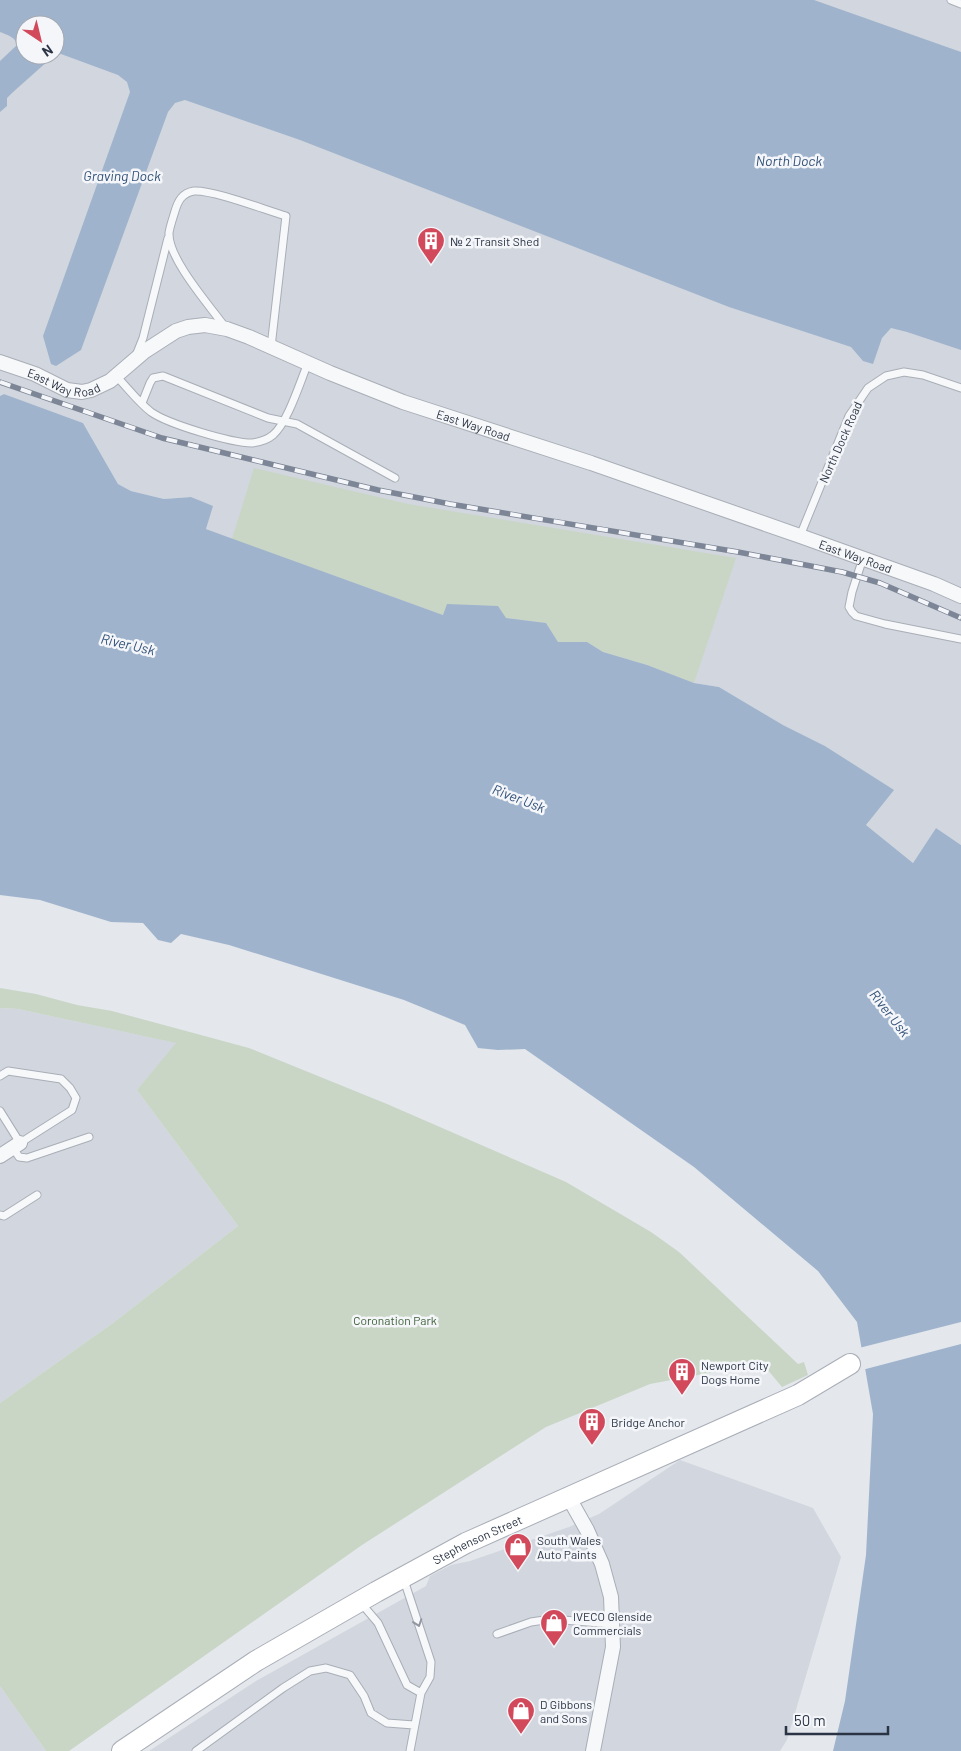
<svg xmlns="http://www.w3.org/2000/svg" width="961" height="1751" font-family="Barlow,sans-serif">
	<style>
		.built { fill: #d2d6de; fill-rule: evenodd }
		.green { fill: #c9d6c5 }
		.water { fill: #9fb4cc; fill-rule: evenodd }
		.pier { fill: #e4e7ec }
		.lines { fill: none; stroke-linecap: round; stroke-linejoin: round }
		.lane-casing { stroke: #a9aeb7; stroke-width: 9 }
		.street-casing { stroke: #a9aeb7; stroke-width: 16 }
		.secondary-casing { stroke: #a9aeb7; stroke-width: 22 }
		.lane { stroke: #f7f8fa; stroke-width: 7 }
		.street { stroke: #f7f8fa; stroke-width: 14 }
		.secondary { stroke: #fff; stroke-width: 20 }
		.rail-casing { stroke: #7d8696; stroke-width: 5.5 }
		.rail { stroke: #f4f6f9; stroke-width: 4; stroke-dasharray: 11; stroke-linecap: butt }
		.oneway { stroke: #9196a0 }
		.labels { text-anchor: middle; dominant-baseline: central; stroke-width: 5; stroke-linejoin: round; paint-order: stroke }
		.poi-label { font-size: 12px; fill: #2b3445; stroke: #f4f6f9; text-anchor: start }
		.street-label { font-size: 12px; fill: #2b3445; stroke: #f4f6f9 }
		.park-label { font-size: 12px; fill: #3f6138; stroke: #f4f6f9 }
		.water-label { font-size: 14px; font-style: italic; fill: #34527a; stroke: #f4f6f9 }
	</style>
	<rect width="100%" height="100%" fill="#e4e7ec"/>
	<!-- built -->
	<path class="built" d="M0,0H961V845L936,828L913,863L866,825L893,790L825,746L783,725L719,687L694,683L443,615L206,529L212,507L191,497L164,499L131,491L118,484L83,423L4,394L0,396ZM25,25H55V55H25Z
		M0,1008L18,1009L177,1043L137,1090L238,1226L113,1323L0,1403Z
		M680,1460L813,1508L841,1557L787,1740L780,1751H149L256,1681L426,1586L430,1576L451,1565L470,1561L569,1527L599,1514Z
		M0,1686L46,1751H0Z"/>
	<!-- green -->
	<path class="green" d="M254,468L408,504L736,558L694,683L647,665L603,652L587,642H558L546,623L506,618L443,615L232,539Z
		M0,988L36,994L77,1005L112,1011L249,1048L387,1104L566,1182L651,1232L679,1252L798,1364L804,1362L808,1375L782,1387L762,1363L650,1384L546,1427L362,1545L69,1751H46L0,1686V1403L113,1323L238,1226L137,1090L176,1043L18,1009L0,1008Z"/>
	<!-- water -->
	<path class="water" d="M0,0H814L961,52V350L907,332L891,328L882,338L873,364L863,361L851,347L729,307L300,140L185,100L175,103L168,112L81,350L56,366L51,364L43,336L130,92L127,82L118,75L61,54L56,55L49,60L12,93L7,98V106L0,112V61L17,45C16,37 7,35 0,32ZM25,25H55V55H25Z
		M4,394L83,423L118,484L131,491L164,499L191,497L213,506L206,529L443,615L447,604L498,606L506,618L546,623L558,642H587L603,652L647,665L694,683L719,687L783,725L825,746L894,790L866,825L913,863L936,828L961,845V1751H833L845,1701L866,1555L873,1414L857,1322L818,1271L694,1167L525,1049L498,1050L478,1048L465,1025L404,1000L229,945L181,934L171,943L158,940L143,923L111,922L40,900L0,895V396Z"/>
	<!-- pier -->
	<path class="pier" d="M961,1322V1344L862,1370L859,1348Z"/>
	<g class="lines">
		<defs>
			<path id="lane" d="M951,0L961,4
				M225,327C210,306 168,259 169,233C170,226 173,218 175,211C178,201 182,193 194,191C214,190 265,210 286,216L271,347
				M137,353L143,338L168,238
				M116,376C127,387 138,402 151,412C168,424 231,443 252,443C260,442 267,440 273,435C288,422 300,382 308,363
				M142,403L150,383L153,378L163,376L268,418L297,424L395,478
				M800,536L849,416L868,388L886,376L904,372L923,375L961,388
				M863,558L852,592L849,607L852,612L856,616L885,624L961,639
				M0,1076L8,1071L61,1079L70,1088L76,1098L72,1110L20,1143L0,1111
				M13,1148L19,1157L27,1158L89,1137
				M0,1215L4,1216L37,1195
				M361,1603L378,1623L407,1685L421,1693L430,1677L431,1662L404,1580
				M497,1634L531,1622L551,1619L612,1624
				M196,1751L283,1688L310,1671L326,1668L350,1675L364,1696L371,1713L387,1723L414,1725
				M410,1751L421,1693"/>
			<g id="street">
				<path id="s1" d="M0,362L35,374L67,390L82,392L91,390L110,381L145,351L176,331L188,327L205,325L227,329L249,337L330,373L403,402L591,463L800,536L934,584L961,596"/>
				<path d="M0,1156L20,1143"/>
				<path d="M569,1498L587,1530L602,1564L611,1597L613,1647L593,1751"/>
			</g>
			<g id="secondary">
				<path id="s2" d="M122,1751L256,1661L376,1592L466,1543L798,1395L850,1364"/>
			</g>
		</defs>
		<!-- lane casing -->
		<use href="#lane" class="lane-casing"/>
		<!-- street casing -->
		<use href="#street" class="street-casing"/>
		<!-- secondary casing -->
		<use href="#secondary" class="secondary-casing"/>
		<!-- lane -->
		<use href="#lane" class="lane"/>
		<!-- street -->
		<use href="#street" class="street"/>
		<!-- secondary -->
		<use href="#secondary" class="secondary"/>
		<defs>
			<path id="rail" d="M0,382L162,438L378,490L450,504L738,552L842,572L880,583L961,618"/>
		</defs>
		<!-- rail casing -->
		<use href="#rail" class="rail-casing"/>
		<!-- rail -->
		<use href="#rail" class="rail"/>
	</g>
	<!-- one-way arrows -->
	<defs><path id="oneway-chevron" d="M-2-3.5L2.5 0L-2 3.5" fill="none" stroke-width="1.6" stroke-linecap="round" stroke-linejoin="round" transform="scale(1.25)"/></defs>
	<use class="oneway" href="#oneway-chevron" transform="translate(418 1623) rotate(71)"/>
	<!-- icons -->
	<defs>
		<symbol id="building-pin" viewBox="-11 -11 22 30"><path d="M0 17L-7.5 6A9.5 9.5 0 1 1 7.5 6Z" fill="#d1495b" stroke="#f4f6f9"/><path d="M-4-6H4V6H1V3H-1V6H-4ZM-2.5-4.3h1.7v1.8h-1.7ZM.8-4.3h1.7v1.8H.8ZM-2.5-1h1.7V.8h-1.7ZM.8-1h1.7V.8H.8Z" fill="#fff"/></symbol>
		<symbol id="shop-pin" viewBox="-11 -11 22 30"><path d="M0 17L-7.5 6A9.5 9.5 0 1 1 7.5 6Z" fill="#d1495b" stroke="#f4f6f9"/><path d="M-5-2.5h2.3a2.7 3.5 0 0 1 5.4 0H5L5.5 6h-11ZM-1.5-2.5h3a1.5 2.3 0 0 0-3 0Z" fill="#fff"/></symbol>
	</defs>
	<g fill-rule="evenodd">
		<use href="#building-pin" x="415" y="225" width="32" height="43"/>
		<use href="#building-pin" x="666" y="1356" width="32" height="43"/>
		<use href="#building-pin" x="576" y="1406" width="32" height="43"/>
		<use href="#shop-pin" x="502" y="1531" width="32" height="43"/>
		<use href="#shop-pin" x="538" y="1607" width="32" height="43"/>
		<use href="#shop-pin" x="505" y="1695" width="32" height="43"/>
	</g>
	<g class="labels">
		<!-- poi labels -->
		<g class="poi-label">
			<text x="450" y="241">№ 2 Transit Shed</text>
			<text x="701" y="1365">Newport City<tspan x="701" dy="14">Dogs Home</tspan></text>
			<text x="611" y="1422">Bridge Anchor</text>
			<text x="537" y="1540">South Wales<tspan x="537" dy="14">Auto Paints</tspan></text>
			<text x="573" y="1616">IVECO Glenside<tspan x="573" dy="14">Commercials</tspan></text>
			<text x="540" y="1704">D Gibbons<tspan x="540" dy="14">and Sons</tspan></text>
		</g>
		<!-- street labels -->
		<g class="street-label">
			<text stroke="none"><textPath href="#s1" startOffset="68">East Way Road</textPath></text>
			<text stroke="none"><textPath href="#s1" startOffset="518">East Way Road</textPath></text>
			<text transform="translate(840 442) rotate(-66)">North Dock Road</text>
			<text stroke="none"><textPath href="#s1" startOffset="922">East Way Road</textPath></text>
			<text stroke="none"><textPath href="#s2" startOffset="414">Stephenson Street</textPath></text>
		</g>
		<!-- park labels -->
		<g class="park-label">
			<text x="395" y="1320">Coronation Park</text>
		</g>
		<!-- water labels -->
		<g class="water-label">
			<text x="789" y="160">North Dock</text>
			<text x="122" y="175">Graving Dock</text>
			<text transform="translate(128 644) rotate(13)">River Usk</text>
			<text transform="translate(519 798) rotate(21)">River Usk</text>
			<text transform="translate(890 1013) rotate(52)">River Usk</text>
		</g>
	</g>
	<!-- north arrow -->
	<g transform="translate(40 40) rotate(145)"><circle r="24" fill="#f4f6f9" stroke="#a4a8b1"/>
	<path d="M0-4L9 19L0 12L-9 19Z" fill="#d1495b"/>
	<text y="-8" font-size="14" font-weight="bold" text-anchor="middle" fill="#2b3445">N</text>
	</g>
	<!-- scale -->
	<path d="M786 1726v8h102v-8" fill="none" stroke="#2b3445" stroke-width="2.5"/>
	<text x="794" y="1726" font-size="15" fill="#2b3445" stroke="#f4f6f9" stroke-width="4" paint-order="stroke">50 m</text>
</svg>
